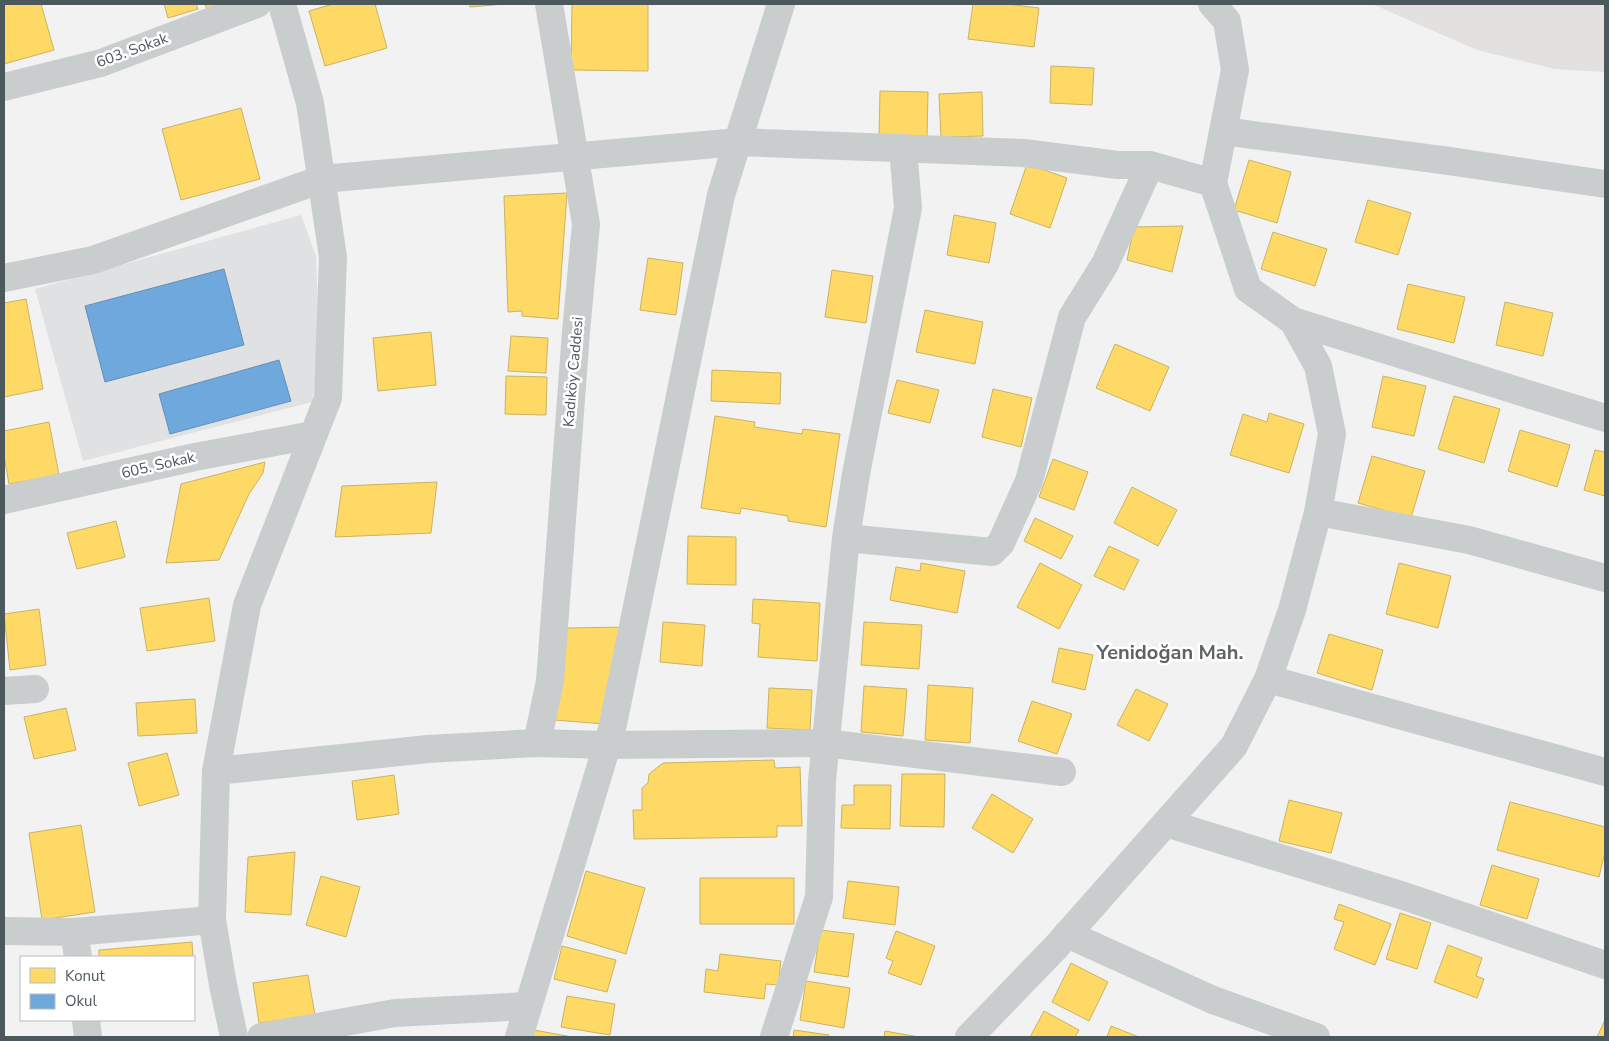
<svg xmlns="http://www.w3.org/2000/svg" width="1609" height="1041" font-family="'Nunito Sans',sans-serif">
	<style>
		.commercial { fill: #e3e1e0 }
		.education { fill: #e0e1e2 }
		.homes { fill: #ffd966; stroke: #c9b363 }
		.schools { fill: #6fa8dc; stroke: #6490b6 }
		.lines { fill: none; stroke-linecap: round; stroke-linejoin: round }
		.street { stroke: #cacdce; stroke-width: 28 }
		.secondary { stroke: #cacdcd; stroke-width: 28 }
		.labels { text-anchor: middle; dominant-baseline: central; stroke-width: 5; stroke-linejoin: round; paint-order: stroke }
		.street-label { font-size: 15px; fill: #4b595d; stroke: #fff }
		.district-label { font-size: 20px; font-weight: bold; fill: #5e6465; stroke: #fff }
	</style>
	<rect width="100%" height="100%" fill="#f2f2f2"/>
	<!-- commercial -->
	<path class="commercial" d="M1372,4H1605V72L1554,69L1477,50Z"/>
	<!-- education -->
	<path class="education" d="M301,215L316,256L319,335L316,378L312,402L83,461L35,289Z"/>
	<!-- homes -->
	<path class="homes" d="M4,4H41L54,50L4,64Z
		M164,4H196L198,9L168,18Z
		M205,4H231L207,10Z
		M333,4H375L387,48L325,66L309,11Z
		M470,4H504L470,7Z
		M572,4H648V71L571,70Z
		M973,4H1007L1039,8L1034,47L968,39Z
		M1051,66L1094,68L1092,105L1050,103Z
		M880,91L928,92L927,137L879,136Z
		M982,92L983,136L941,137L939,94Z
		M241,108L260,179L181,200L162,129Z
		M1249,160L1291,172L1277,223L1234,210Z
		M1027,164L1067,178L1050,228L1010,214Z
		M567,193L558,319L522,316V311L508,312L504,196Z
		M1368,200L1411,213L1398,255L1355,242Z
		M954,215L996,223L989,263L947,255Z
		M1183,226L1172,272L1127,260L1134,227Z
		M1273,232L1327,249L1315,286L1261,269Z
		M648,258L683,263L676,315L640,310Z
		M832,270L873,276L866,323L825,317Z
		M1408,284L1465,297L1454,343L1397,329Z
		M26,299L43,389L4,397V303Z
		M1505,302L1553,313L1543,356L1496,345Z
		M925,310L983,322L975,364L916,352Z
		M431,332L436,385L378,391L373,338Z
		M511,336L548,338L546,373L508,371Z
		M1115,344L1169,367L1150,411L1096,388Z
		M712,370L781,373L780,404L711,401Z
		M506,376L547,377L546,415L505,414Z
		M1383,376L1426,386L1414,436L1372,427Z
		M897,380L939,390L930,423L888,413Z
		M993,389L1032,398L1021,447L982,437Z
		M1454,396L1500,409L1484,463L1438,449Z
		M1269,413L1304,424L1289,473L1230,455L1243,414L1267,422Z
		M715,416L755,422L754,427L802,434L803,429L840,434L826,527L788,521V516L741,508L740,514L701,508Z
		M49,422L59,475L9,484L4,456V431Z
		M1520,430L1570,445L1557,487L1508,471Z
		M1595,450L1605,452V496L1584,490Z
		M1372,456L1425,471L1411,518L1358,503Z
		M1053,459L1088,472L1074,510L1039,497Z
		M265,462L263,473L249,494L219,560L166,563L181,484Z
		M437,482L431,533L335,537L342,486Z
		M1132,487L1177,510L1158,546L1114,523Z
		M1035,518L1073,536L1061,559L1024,541Z
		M116,521L125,557L77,569L67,533Z
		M688,536L736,537V585L687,584Z
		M1109,546L1139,560L1124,590L1094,576Z
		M921,563L965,571L957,613L890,600L896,567L920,571Z
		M1040,563L1082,585L1059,629L1017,607Z
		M1399,563L1451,576L1438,628L1386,614Z
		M209,598L215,641L147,651L140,608Z
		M753,599L820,603L817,661L758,657L760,624L752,623Z
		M39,609L46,665L10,670L4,614Z
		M663,622L705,625L702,666L660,662Z
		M864,622L922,625L919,669L861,665Z
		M628,627L605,724L554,720L566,628Z
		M1329,634L1383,650L1372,690L1317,673Z
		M1059,648L1093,655L1085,690L1052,682Z
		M928,685L973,688L970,743L925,740Z
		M864,686L907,689L903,736L861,732Z
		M769,688L812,690L810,730L767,728Z
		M1136,689L1168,704L1149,741L1117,725Z
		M195,699L197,733L138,736L136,703Z
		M1032,701L1072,714L1057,754L1018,741Z
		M66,708L76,750L34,759L24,717Z
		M167,753L179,795L139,806L128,763Z
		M774,760L775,768L800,767L802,826H777V837L634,839L633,810H642V788L648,783L649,774L663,763Z
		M902,774H945L944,827L900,826Z
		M394,775L399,814L357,820L352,781Z
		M854,785H891L890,829L841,828L842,805H854Z
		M992,794L1033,819L1013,853L972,828Z
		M1289,800L1342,813L1331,853L1279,841Z
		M1510,802L1605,827V852L1599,877L1497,850Z
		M81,825L95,912L42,920L29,833Z
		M295,852L291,915L245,912L248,857Z
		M1492,865L1539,879L1527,919L1480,905Z
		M586,871L645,888L626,954L567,936Z
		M321,876L360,887L346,937L306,925Z
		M700,878H794V924H700Z
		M848,881L899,887L895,925L843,918Z
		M1339,904L1391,924L1375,965L1334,949L1344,922L1334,919Z
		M1400,913L1431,923L1417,969L1386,959Z
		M820,930L854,934L848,977L814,972Z
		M896,931L935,946L921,985L888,973L893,961L886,958Z
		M192,942L193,957H99V950Z
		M1448,945L1482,958L1476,976L1484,979L1477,998L1434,982Z
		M562,946L616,960L607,992L554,979Z
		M720,954L781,961L778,985L766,984L764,999L704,992L706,969L718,971Z
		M1071,963L1108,982L1089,1021L1052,1002Z
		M308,975L315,1015L259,1023L253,983Z
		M806,981L850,988L844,1028L800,1020Z
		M567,996L615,1004L610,1035L561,1027Z
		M1044,1011L1079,1030L1075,1037H1030Z
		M1605,1020V1037H1597Z
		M1111,1026L1139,1037H1107Z
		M534,1030L572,1037H532Z
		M794,1030L829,1035L828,1037H793Z
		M885,1031L919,1037H884Z"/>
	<!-- schools -->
	<path class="schools" d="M224,269L244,345L105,382L85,306Z
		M279,360L291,401L170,434L159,394Z"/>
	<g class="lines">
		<!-- street -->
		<path class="street" d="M4,87L101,63L257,4
			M1223,131L1449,161L1605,184
			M738,142L1024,153L1118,165H1150L1213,183
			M1293,321L1605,418
			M4,500L195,457L313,435
			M1318,512L1469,540L1605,578
			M846,538L992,552L1001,543L1029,481L1072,317L1105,264L1150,165
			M1268,679L1605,772
			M4,691L35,689
			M537,743L550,681L576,332L586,224L549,4
			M216,771L428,749L537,743L607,745L825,743L1062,772
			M1166,823L1404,896L1605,965
			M4,931L74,932L212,920
			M74,932L78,957
			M1067,934L1213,1000L1316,1037
			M86,1020L88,1037
			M261,1037L395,1013L528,1006
			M774,1037L819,897L822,781L846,538L856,474L908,208L903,148
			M969,1037L1056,947L1234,746L1268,679L1292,610L1318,512L1332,434L1318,366L1293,321L1248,289L1213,183L1235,70L1227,21L1212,4"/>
		<!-- secondary -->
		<path class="secondary" d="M4,278L93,260L322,179L738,142
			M234,1037L223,985L212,920L216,771L247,605L328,398L333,257L310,103L282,4
			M519,1037L612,729L721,195L781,4"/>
	</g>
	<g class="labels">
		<!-- street labels -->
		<g class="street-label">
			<text transform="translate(132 50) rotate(-20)">603. Sokak</text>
			<text transform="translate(573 372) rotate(-85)">Kadıköy Caddesi</text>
			<text transform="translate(158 465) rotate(-13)">605. Sokak</text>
		</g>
		<!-- district labels -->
		<g class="district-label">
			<text x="1170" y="652">Yenidoğan Mah.</text>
		</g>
	</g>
	<!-- border -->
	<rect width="1609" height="1041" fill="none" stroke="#4b595d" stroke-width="10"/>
	<!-- legend -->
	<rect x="20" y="956" width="175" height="65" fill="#ffffff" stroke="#b7bdbe"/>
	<rect x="30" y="968" width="25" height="15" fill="#ffd966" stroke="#b7bdbe"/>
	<text x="65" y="981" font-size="15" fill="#4b595d">Konut</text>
	<rect x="30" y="994" width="25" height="15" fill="#6fa8dc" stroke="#b7bdbe"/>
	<text x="65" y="1006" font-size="15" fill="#4b595d">Okul</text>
</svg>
